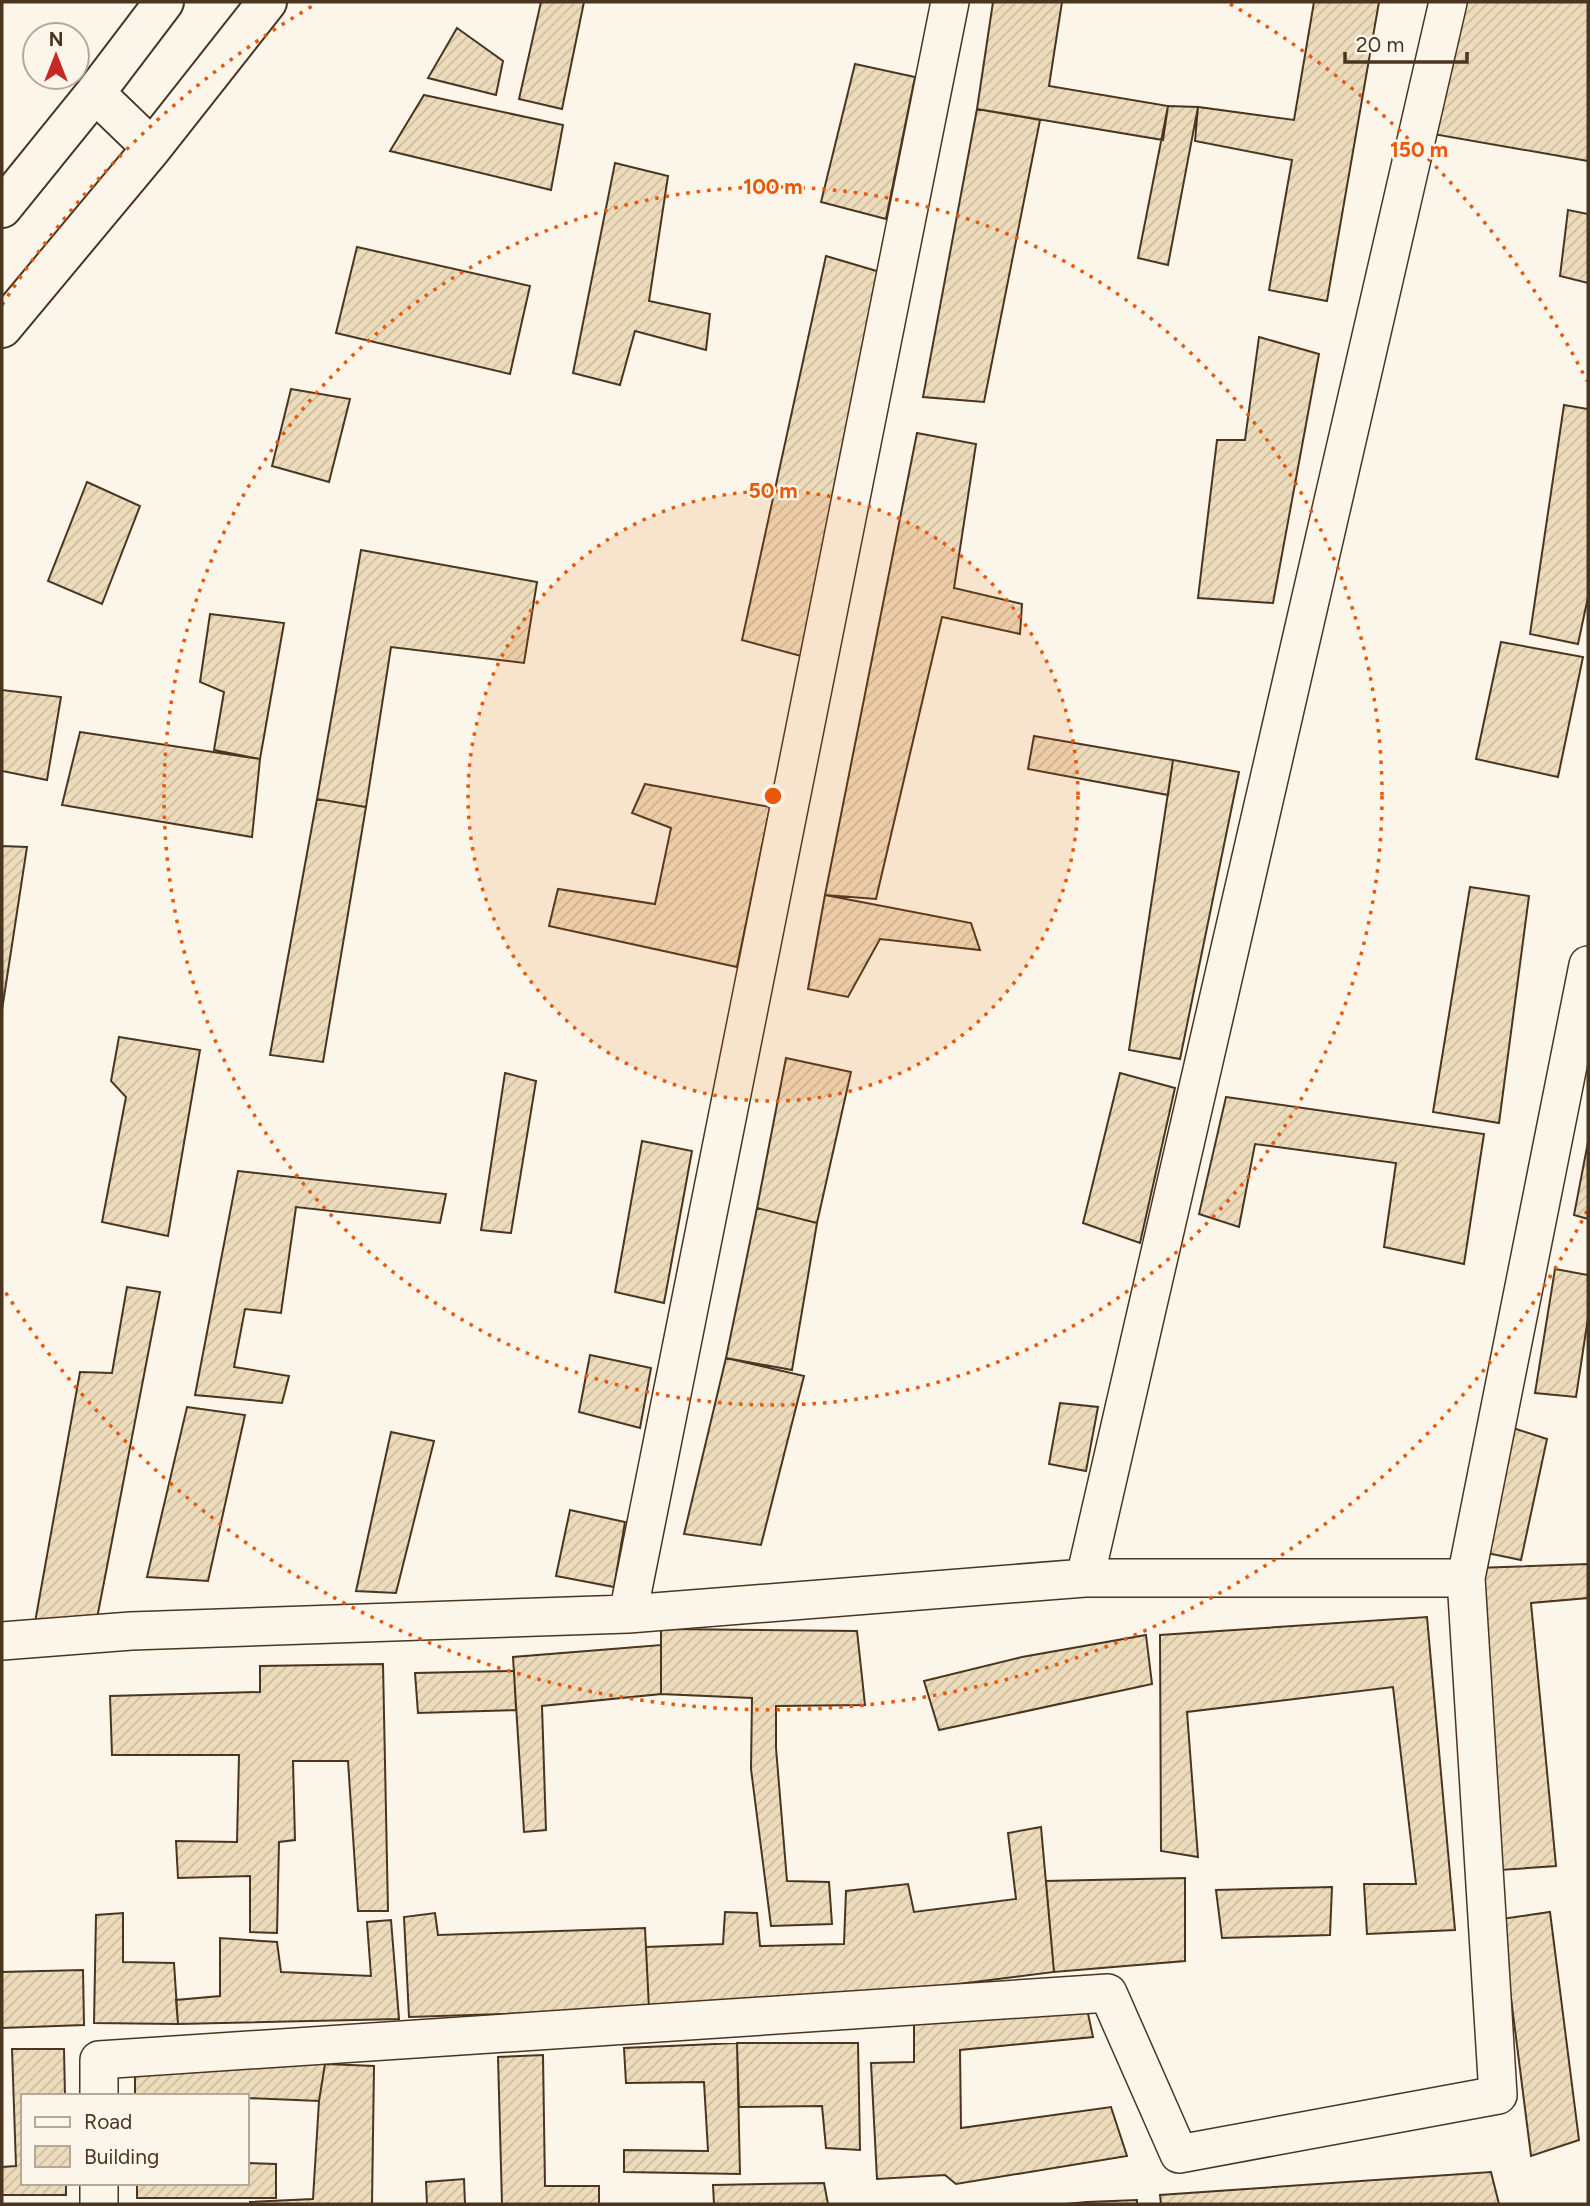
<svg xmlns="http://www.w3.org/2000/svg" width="1590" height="2206" font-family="Figtree,sans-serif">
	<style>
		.building { fill: url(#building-hatch); stroke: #4a3520; stroke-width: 2 }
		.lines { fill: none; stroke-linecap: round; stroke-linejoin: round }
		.street-casing { stroke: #4a3520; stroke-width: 40 }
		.highway-casing { stroke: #4a3520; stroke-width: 42 }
		.street { stroke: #fbf6e9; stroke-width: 37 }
		.highway { stroke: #fbf6e9; stroke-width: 38 }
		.ring { fill: none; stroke: #e8590c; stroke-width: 3.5; stroke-dasharray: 3.5 7 }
		.centre { fill: #e8590c; stroke: #fbf6e9; stroke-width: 3.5 }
		.ring-label { font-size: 21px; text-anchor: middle; font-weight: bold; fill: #e8590c; stroke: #fbf6e9; stroke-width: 5; stroke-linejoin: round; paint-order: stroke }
	</style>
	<defs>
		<pattern id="building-hatch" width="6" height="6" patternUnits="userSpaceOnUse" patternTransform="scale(1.75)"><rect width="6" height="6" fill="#ecdcbc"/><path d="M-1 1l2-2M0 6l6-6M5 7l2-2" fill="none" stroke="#ccbda1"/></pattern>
	</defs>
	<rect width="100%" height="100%" fill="#fbf6e9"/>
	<!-- building -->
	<path class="building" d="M541,2H584L562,109L519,99Z
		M993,2H1062L1049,86L1168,106L1163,140L977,109Z
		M1314,2H1379L1327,301L1269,290L1292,160L1195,141L1198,107L1294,120Z
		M1451,2H1588V161L1433,134Z
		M457,28L503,61L496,95L428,78Z
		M855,64L915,77L886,219L821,202Z
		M424,95L563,125L551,190L390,151Z
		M1168,106L1198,107L1168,265L1138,258Z
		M977,109L1040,120L984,402L923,397Z
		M615,163L668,176L649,301L710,314L706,350L635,331L620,385L573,373Z
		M1568,210L1588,214V283L1560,276Z
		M357,247L530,286L510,374L336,333Z
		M826,256L880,272L801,656L742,640Z
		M1259,337L1319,354L1273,603L1198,598L1217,440H1245Z
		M291,389L350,399L329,482L272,466Z
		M1564,405L1588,409V597L1578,644L1530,634Z
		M917,433L976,444L954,588L1022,604L1020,634L942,617L876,899L825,895Z
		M87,482L140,506L102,604L48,581Z
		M361,550L537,582L524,663L391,647L366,807L317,799Z
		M210,614L284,623L260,759L214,750L224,692L200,682Z
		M1501,642L1583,657L1558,777L1476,759Z
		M2,690L61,697L47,780L2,771Z
		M80,732L260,759L252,837L62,805Z
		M1034,736L1173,760L1168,795L1028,769Z
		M1173,760L1239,772L1180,1059L1129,1050Z
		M645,784L770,807L737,967L549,926L558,889L655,904L671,828L632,813Z
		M317,799L366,807L323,1062L270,1055Z
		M2,846L27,847L2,1010Z
		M1470,887L1529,896L1499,1123L1433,1112Z
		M825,895L971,923L980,950L880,939L848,997L808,989Z
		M119,1037L200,1050L168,1236L102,1222L126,1097L111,1081Z
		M786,1058L851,1072L817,1223L757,1208Z
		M505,1073L536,1081L511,1233L481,1230Z
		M1120,1073L1175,1088L1140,1243L1083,1223Z
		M1226,1097L1484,1134L1464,1264L1384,1247L1396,1163L1255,1144L1239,1227L1199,1214Z
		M642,1141L692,1151L664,1303L615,1292Z
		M1588,1142V1219L1574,1215Z
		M238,1171L446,1194L440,1223L296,1207L281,1313L245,1309L234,1367L289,1376L282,1403L195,1395Z
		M757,1208L817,1223L792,1370L726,1358Z
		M1555,1269L1588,1275V1318L1576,1397L1535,1393Z
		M127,1287L160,1292L94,1634L32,1639L80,1372L112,1373Z
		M590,1355L651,1368L640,1428L579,1412Z
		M726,1358L804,1376L761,1545L684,1534Z
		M1060,1403L1098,1407L1086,1471L1049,1464Z
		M187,1407L245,1415L208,1581L147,1577Z
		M1513,1428L1547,1439L1521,1560L1487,1553Z
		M391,1432L434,1441L396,1593L356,1591Z
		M570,1510L625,1522L614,1587L556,1576Z
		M1588,1564V1598L1531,1603L1556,1866L1500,1870L1476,1568Z
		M1427,1617L1455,1930L1367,1934L1364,1884H1416L1393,1687L1187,1712L1198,1857L1161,1851L1160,1635Z
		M661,1629L857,1631L865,1705L776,1706V1748L787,1881L829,1882L832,1924L771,1926L751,1769L752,1698L661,1694Z
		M1146,1635L1152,1684L939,1730L924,1681L1022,1657Z
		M661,1645V1694L542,1706L546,1830L524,1832L513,1657Z
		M383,1664L388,1911H358L348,1761H293L295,1840L279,1842L277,1933L250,1932V1876L178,1878L176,1841L237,1842L239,1755H112L110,1696L260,1692V1666Z
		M514,1671L516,1710L418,1713L415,1673Z
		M1041,1827L1054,1972L775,2007L649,2009L646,1947L723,1944L725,1912L757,1913L760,1946L844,1944L846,1891L908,1884L914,1912L1016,1899L1008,1833Z
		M1185,1878V1961L1054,1972L1046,1881Z
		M1332,1887L1330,1935L1222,1938L1216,1890Z
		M1550,1912L1579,2140L1531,2156L1501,1919Z
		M123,1913V1962L174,1963L178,2024L94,2023L96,1915Z
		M435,1913L438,1935L645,1928L649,2009L409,2017L404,1917Z
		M391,1920L399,2019L178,2024L176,2000L220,1996V1938L277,1942L281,1972L371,1976L367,1922Z
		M83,1970L84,2025L2,2028V1972Z
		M1087,2009L1093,2037L960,2050L961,2128L1111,2107L1127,2156L956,2184L945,2175L877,2179L871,2063L914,2062V2024Z
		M737,2043H858L860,2150L826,2148L822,2106L739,2107Z
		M737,2043L740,2174L624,2172V2150L708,2151L704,2082L626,2083L624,2048Z
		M12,2049H64L65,2096H23V2183H66V2195H2V2167L16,2166Z
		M543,2055L545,2186H599V2204H502L498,2057Z
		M237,2061L325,2064L319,2101L247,2098V2096H135V2069Z
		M325,2064L374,2066L372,2204H250V2202L313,2199L319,2101Z
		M247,2163L276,2164V2198H137V2183H247Z
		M1491,2172L1499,2204H1161L1160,2195Z
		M464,2179L465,2204H427L426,2182Z
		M824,2183L828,2204H714L713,2185Z
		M1137,2200V2204H1065L1087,2202Z"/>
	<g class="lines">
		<defs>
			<path id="street" d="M1085,1578L1448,2
				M628,1614L950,2
				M2,1641L131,1631L628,1614L1085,1578H1466
				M99,2096V2060L1108,1993L1179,2154L1498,2095L1466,1578L1588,965
				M99,2183V2204"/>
			<path id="highway" d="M95,93L152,148
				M2,208L95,93L164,2
				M2,328L152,148L267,2"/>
		</defs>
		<!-- street casing -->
		<use href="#street" class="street-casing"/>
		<!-- highway casing -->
		<use href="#highway" class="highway-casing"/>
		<!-- street -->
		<use href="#street" class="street"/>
		<!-- highway -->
		<use href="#highway" class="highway"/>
	</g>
	<!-- distance rings -->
	<circle cx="773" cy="796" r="305" fill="#e8590c" fill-opacity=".12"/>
	<g class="ring">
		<circle cx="773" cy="796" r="305"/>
		<circle cx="773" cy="796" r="609"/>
		<path d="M1587 1211A914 914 0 0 1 2 1287M2 305A914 914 0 0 1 316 4M1230 4A914 914 0 0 1 1587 381"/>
	</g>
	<circle cx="773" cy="796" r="10" class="centre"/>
	<g class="ring-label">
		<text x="1419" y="157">150 m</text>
		<text x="773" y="194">100 m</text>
		<text x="773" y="498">50 m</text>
	</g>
	<!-- border -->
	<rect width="1590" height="2206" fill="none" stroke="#4a3520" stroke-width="7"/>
	<!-- legend -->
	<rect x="21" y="2094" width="228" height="91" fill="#fbf6e9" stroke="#b4a999" stroke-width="2"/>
	<rect x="35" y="2117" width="35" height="10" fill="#fbf6e9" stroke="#b4a999" stroke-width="2"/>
	<text x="84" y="2129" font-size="21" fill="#4a3520">Road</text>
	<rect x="35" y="2146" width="35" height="21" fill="url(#building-hatch)" stroke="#b4a999" stroke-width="2"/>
	<text x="84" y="2164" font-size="21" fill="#4a3520">Building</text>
	<!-- north arrow -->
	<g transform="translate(56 56)"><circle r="33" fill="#fbf6e9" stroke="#b4a999" stroke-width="2"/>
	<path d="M0-5L12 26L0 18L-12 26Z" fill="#c62828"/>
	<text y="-10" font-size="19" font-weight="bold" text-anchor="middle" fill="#4a3520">N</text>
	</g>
	<!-- scale -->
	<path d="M1345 52v10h122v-10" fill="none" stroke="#4a3520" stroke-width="3.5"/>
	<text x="1356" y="52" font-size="21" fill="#4a3520" stroke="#fbf6e9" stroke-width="5" paint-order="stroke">20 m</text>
</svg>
